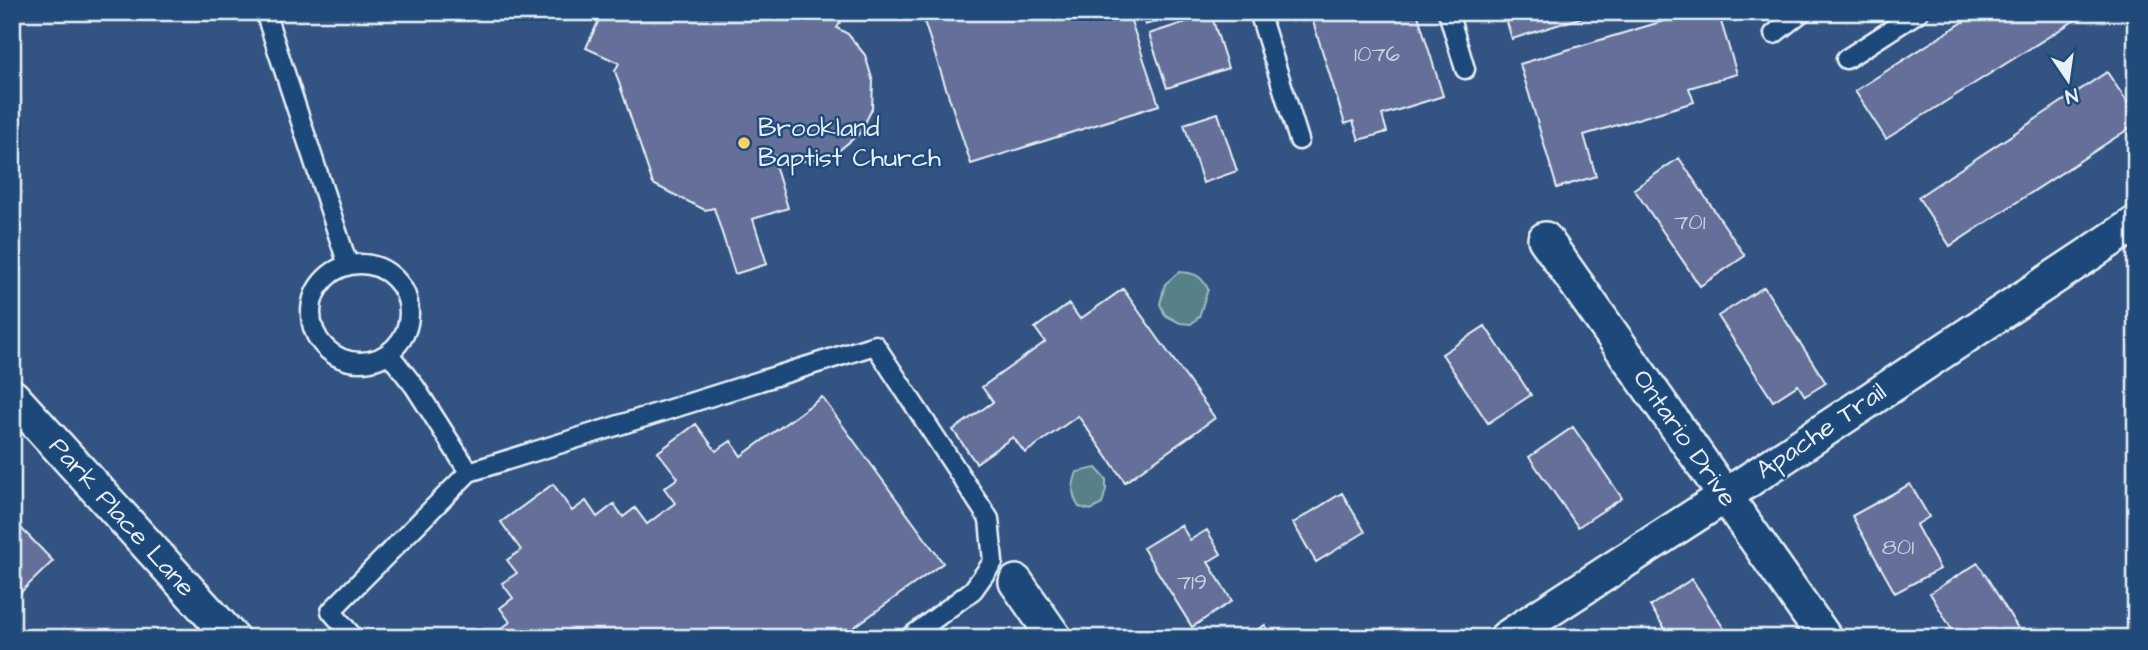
<svg xmlns="http://www.w3.org/2000/svg" width="2148" height="650" font-family="'Architects Daughter',sans-serif">
	<style>
		.green { fill: #568188; stroke: #9fb9c0; stroke-width: 2 }
		.building { fill: #65709a; stroke: #e8f1f8; stroke-width: 2 }
		.lines { fill: none; stroke-linecap: round; stroke-linejoin: round }
		.lane-casing { stroke: #e8f1f8; stroke-width: 23 }
		.street-casing { stroke: #e8f1f8; stroke-width: 38 }
		.lane { stroke: #1f4a7a; stroke-width: 18 }
		.street { stroke: #1f4a7a; stroke-width: 33 }
		.poi-dot { fill: #ffd166; stroke: #1f4a7a; stroke-width: 2.5 }
		.labels { text-anchor: middle; dominant-baseline: central; stroke-width: 5; stroke-linejoin: round; paint-order: stroke }
		.number-label { font-size: 23px; fill: #c7d1e0 }
		.poi-label { font-size: 26px; fill: #e8f1f8; stroke: #1f4a7a; text-anchor: start }
		.street-label { font-size: 26px; fill: #e8f1f8; stroke: #1f4a7a }
	</style>
	<rect width="100%" height="100%" fill="#335483"/>
	<filter id="ink" filterUnits="userSpaceOnUse"><feTurbulence type="fractalNoise" baseFrequency=".0143" numOctaves="2"/><feDisplacementMap in="SourceGraphic" scale="14" xChannelSelector="R" yChannelSelector="G"/><feConvolveMatrix kernelMatrix="1 2 1 2 8 2 1 2 1" color-interpolation-filters="sRGB"/></filter>
	<g filter="url(#ink)">
		<!-- green -->
		<path class="green" d="M1179,272C1195,273 1201,275 1208,289L1199,317L1191,324L1180,323L1165,315L1160,304L1165,284Z
			M1096,468L1106,479V489L1102,504L1091,510L1079,507C1071,495 1072,485 1077,472Z"/>
		<!-- building -->
		<path class="building" d="M593,12H846L837,28L848,34L865,55L873,82L872,109L860,133L837,152L810,161H785L772,155L788,208L753,219L767,264L735,274L714,208L705,210L653,184L615,71L619,63L586,48L599,20L592,17Z
			M921,12H1128L1159,105L971,164Z
			M1141,12H1186L1145,25Z
			M1310,12H1417L1443,96L1382,115L1387,132L1359,140L1353,121L1345,124Z
			M1504,12H1581L1583,17L1512,39Z
			M1665,12H1718L1737,74L1689,88L1694,102L1584,135L1596,176L1557,188L1520,64L1667,20Z
			M1979,12H2077L2080,17L1886,139L1855,91Z
			M1211,14L1228,68L1167,88L1149,34Z
			M2107,72L2136,115V124L1950,246L1918,197Z
			M1218,113L1237,171L1203,183L1184,124Z
			M1679,158L1745,256L1700,286L1634,189Z
			M1764,287L1826,383L1805,396L1798,385L1773,401L1718,316Z
			M1123,289L1215,418L1125,482L1078,416L1025,453L1013,437L976,463L953,430L993,402L982,387L1045,342L1035,328L1069,304L1080,319Z
			M1485,326L1531,395L1488,423L1442,354Z
			M822,397L943,563L839,638H489L510,622L500,608L513,598L502,583L517,573L507,560L521,550L501,522L553,484L572,511L586,501L597,517L614,504L623,517L635,508L647,524L675,503L664,488L678,478L658,452L696,424L716,451L731,441L741,456Z
			M1573,427L1622,498L1578,527L1529,457Z
			M1910,484L1929,517L1916,525L1940,569L1895,593L1852,516Z
			M1342,493L1365,532L1316,562L1293,523Z
			M1181,525L1190,540L1207,530L1221,554L1208,562L1232,601L1192,627L1143,548Z
			M19,526L53,561L12,601V533Z
			M1978,563L2024,638H1957L1930,593Z
			M1692,579L1730,638H1671L1650,606Z
			M1265,625L1273,638H1244Z"/>
		<g class="lines">
			<defs>
				<path id="lane" d="M265,12L348,265
					M1259,12L1299,140
					M1448,12L1465,69
					M1774,34L1802,12
					M1846,59L1919,12
					M311 313a49 49 0 1 1 98 0a49 49 0 1 1-98 0Z
					M469,472L875,345L989,519L993,562L973,590L909,638
					M354,638L331,611L469,472L415,387L389,354"/>
				<path id="street" d="M1545,239L1825,638
					M13,397L232,638
					M1016,582L1055,638
					M1506,638L1725,496L2136,223"/>
			</defs>
			<!-- lane casing -->
			<use href="#lane" class="lane-casing"/>
			<!-- street casing -->
			<use href="#street" class="street-casing"/>
			<!-- lane -->
			<use href="#lane" class="lane"/>
			<!-- street -->
			<use href="#street" class="street"/>
		</g>
	</g>
	<!-- markers -->
	<circle class="poi-dot" cx="744" cy="143" r="7"/>
	<g class="labels">
		<!-- number labels -->
		<g class="number-label">
			<text x="1377" y="54">1076</text>
			<text x="1690" y="222">701</text>
			<text x="1898" y="547">801</text>
			<text x="1192" y="582">719</text>
		</g>
		<!-- poi labels -->
		<g class="poi-label">
			<text x="758" y="128">Brookland<tspan x="758" dy="30">Baptist Church</tspan></text>
		</g>
		<!-- street labels -->
		<g class="street-label">
			<text transform="translate(1821 431) rotate(-34)">Apache Trail</text>
			<text transform="translate(1685 438) rotate(55)">Ontario Drive</text>
			<text transform="translate(122 517) rotate(48)">Park Place Lane</text>
		</g>
	</g>
	<!-- margin -->
	<rect width="2148" height="650" fill="none" stroke="#1f4a7a" stroke-width="42"/>
	<rect x="21" y="21" width="2106" height="608" fill="none" stroke="#e8f1f8" stroke-width="2.5" filter="url(#ink)"/>
	<!-- north arrow -->
	<g transform="translate(2068 80) rotate(167)" stroke="#1f4a7a" stroke-width="5" paint-order="stroke">
	<path d="M0-5L12 26L0 18L-12 26Z" fill="#e8f1f8"/>
	<text y="-10" font-size="19" font-weight="bold" text-anchor="middle" fill="#e8f1f8">N</text>
	</g>
</svg>
